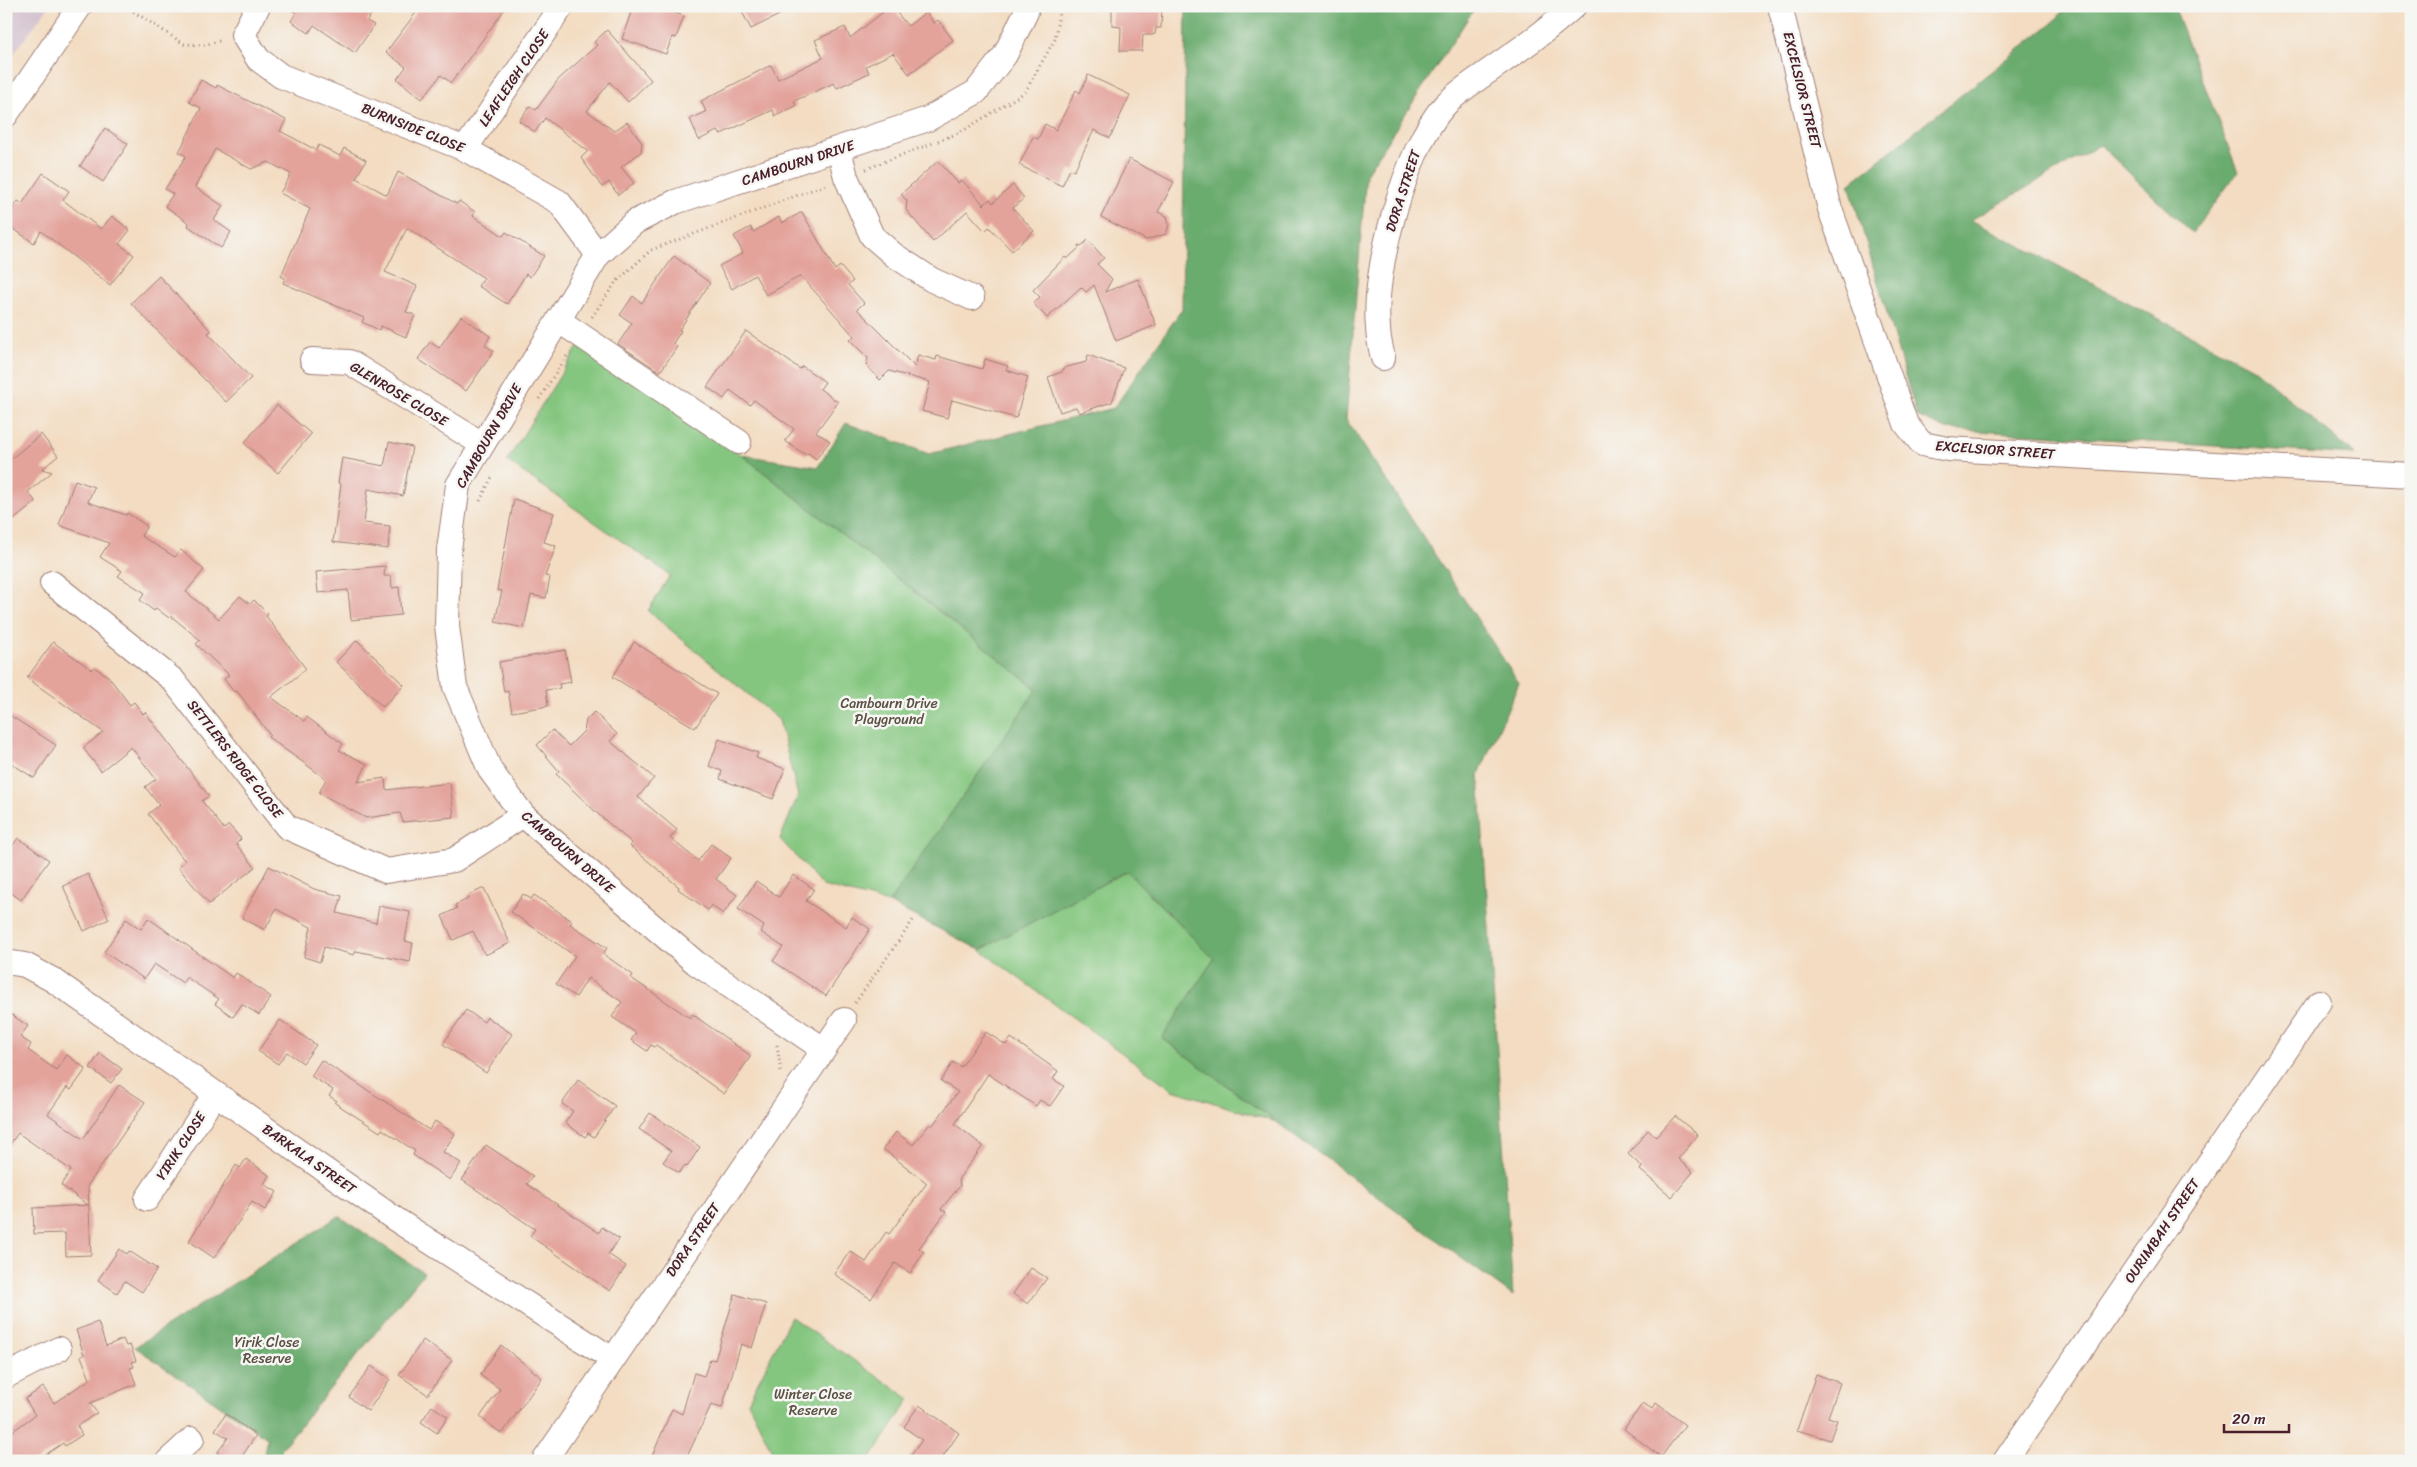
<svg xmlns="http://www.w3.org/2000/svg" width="2417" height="1467" font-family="Sriracha,sans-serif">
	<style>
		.industrial { fill: #d0bdcc }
		.green { fill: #84c67f; stroke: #677255 }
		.forest { fill: #6bab6e; stroke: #5a654c }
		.building { fill: #e3a39b }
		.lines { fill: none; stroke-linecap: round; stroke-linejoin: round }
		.minor-casing { stroke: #9e7e76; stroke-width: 26 }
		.path { stroke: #9e7e76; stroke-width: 3; stroke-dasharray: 1 4; stroke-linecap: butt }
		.minor { stroke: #fff; stroke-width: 24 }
		.labels { text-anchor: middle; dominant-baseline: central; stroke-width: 5; stroke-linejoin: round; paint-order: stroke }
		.street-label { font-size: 14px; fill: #4a1f2b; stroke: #f6f6f2 }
		.park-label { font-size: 14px; fill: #5b5144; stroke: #f6f6f2 }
	</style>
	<rect width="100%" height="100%" fill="#f6f6f2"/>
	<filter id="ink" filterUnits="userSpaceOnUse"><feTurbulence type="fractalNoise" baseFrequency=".02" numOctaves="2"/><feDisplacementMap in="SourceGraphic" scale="10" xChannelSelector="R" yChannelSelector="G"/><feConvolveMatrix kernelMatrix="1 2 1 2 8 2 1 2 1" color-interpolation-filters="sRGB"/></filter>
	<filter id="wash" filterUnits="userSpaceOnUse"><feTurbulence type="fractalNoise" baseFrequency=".0096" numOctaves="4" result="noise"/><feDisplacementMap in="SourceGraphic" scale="20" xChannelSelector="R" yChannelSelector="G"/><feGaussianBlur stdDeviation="1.12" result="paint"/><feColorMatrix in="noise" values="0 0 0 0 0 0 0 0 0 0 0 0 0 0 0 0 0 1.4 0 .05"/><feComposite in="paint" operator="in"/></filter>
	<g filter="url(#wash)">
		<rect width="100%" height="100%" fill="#f3dcc1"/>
		<!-- industrial -->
		<path class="industrial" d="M6,6H49L6,64Z"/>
		<!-- green -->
		<path class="green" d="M581,342L742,455L1037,689L889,903L823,886L780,839L798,796L779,720L648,611L670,575L507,461Z
			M1127,871L1214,959L1162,1038L1276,1122L1173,1090L980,950Z
			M791,1317L910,1399L869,1461H777L748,1402Z"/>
		<!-- forest -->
		<path class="forest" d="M1186,6H1476L1366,174L1346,419L1519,683L1479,774L1513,1296L1162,1038L1214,959L1127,871L980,950L889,903L1037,689L742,455L818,467L846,423L929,454L1114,408L1182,309Z
			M2066,6H2179L2176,12L2238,172L2192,233L2100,145L1971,220L2253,368L2355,455L1946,429L1917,416L1849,184L2056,20Z
			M339,1216L424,1273L282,1448L279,1461H263L267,1438L135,1347Z"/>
		<g id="blocks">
			<!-- building -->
			<path class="building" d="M286,6H376L367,21L374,25L355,53L314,25L309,33L291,21L296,13Z
				M421,6H507L451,83L441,75L422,99L397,79L406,67L386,52Z
				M633,6H656L684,16L676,38L672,37L666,54L622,39Z
				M739,6H797L751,29Z
				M891,6L908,26L926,12L934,23L938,20L953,40L909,74L893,53L866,66L869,73L837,88L834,83L794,101L796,106L775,116L773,110L721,134L717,131L699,140L690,119L706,112L701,101L771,65L778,79L823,58L815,40L845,27L850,38Z
				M1112,6H1162L1161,28H1156L1155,34L1152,35H1143L1142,51H1120L1121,27L1112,26Z
				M607,30L651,80L628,102L610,82L587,111L614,131L627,122L642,143L641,152L621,167L634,183L618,195L609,182L602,187L581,158L588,151L545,118L535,132L519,121L530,106L536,110L558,80L597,45L594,42Z
				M1088,75L1130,95L1110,138L1094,130L1074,171L1070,169L1062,186L1019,165L1033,137L1038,139L1045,124L1056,130L1076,90L1080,93Z
				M201,80L216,88L217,85L286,120L280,131L316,150L319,145L340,156L344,148L366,160L356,178L387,195L398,172L457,204L459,201L475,212L473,216L503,236L506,232L544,256L530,277L526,274L507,304L478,286L484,278L407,228L385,272L417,286L406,312L415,315L406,337L381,326L379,330L362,322L364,318L283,283L285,278L281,276L310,209L280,193L291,174L268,162L251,169L215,149L195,187L223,206L214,220L231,232L221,248L188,226L189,223L165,206L173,194L165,189L186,156L179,152L201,108L189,102Z
				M105,128L128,144L103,182L80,166Z
				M1129,159L1174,182L1158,212L1167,216L1169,225L1166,234L1146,240L1101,217Z
				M938,161L958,183L962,180L984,205L990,199L993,203L1013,185L1024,198L1013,208L1034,231L1012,251L989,227L985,231L967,211L933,242L906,210L907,201L901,194Z
				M43,173L69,191L63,200L101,229L112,216L130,230L119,244L134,255L110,285L41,231L34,243L6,224V218L18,201L22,204Z
				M802,212L835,270L840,266L853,281L848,285L864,303L857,309L915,367L918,355L936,360L937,356L982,369L985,359L1008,366L1006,370L1028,377L1016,418L952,400L947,418L922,411L930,382L889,371L880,380L866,365L868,358L850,340L854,336L801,276L766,295L755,275L732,289L719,266L743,253L734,236L751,227L753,232L779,217L782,223Z
				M1088,240L1104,258L1097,264L1112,279L1105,292L1138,279L1156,325L1116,341L1094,285L1086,292L1081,287L1047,318L1033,303L1040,297L1033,290L1065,257L1067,259L1079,248L1078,245L1081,246Z
				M674,256L710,283L679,330L681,331L673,343L677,347L660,372L618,344L632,323L620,315L633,296L642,303Z
				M159,276L211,331L208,333L251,378L226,402L131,303Z
				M461,316L490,336L485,345L494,351L466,391L418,359L430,342L439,348Z
				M746,331L800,369L802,366L825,382L820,389L838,402L816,432L830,441L816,459L808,453L806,455L785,441L794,429L754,400L750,405L730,390L724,399L707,387Z
				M1088,355L1124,368L1112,402L1079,413L1076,407L1060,412L1048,377L1062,372L1064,368L1086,362Z
				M277,405L311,434L278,473L244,443Z
				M41,434L58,456L42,469L52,472L28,492L36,502L6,526V463Z
				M389,442L412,447L403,496L368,489L364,523L390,526L388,549L333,542L341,484L338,483L342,458L384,466Z
				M75,480L94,487L88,502L126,515L127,513L147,526L141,536L175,557L181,550L204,570L186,592L219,619L240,596L250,604L254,600L268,614L266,616L306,669L271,697L304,721L307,717L343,744L339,750L367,764L358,782L385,778L386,790L450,783L454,817L403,822L400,813L366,818L319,793L326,779L268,737L270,735L237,691L234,692L224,679L229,675L196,644L200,640L171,616L169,618L156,608L154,611L140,600L145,593L118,576L122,571L100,557L109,543L59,525Z
				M514,499L554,513L544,542L556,546L545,576L550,577L546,598L531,595L524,628L495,622L502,591L497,590Z
				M385,566L384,576H391L392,588L399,587L401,615L351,620L348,590L318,593L316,572Z
				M357,640L404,685L383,707L336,662Z
				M53,642L92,670L94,667L108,676L130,705L134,702L143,714L145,712L209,796L202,801L224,829L229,825L241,839L236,844L255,867L209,904L178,867L185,861L148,814L159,805L145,787L156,779L131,747L101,771L83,748L103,732L27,678Z
				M634,642L717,694L695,728L613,677Z
				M565,650L571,682L559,684L560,688L546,690L548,706L512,712L508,691L504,692L499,662Z
				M594,712L617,734L610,741L654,778L638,797L677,830L670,838L698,861L711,844L731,858L716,879L737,895L723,914L711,905L708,910L678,889L679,887L630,846L632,843L599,815L556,774L559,771L537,745L552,730L569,746L584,731L586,720Z
				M6,713L56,745L34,778L6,760Z
				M719,739L758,753L756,758L785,769L773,799L720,779L722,771L709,766Z
				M18,838L49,860L21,900L6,889V855Z
				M269,866L314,889L342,896L337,913L376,923L379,906L410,912L405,941L413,943L410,962L356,951L354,955L324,947L320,962L304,957L311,927L276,909L265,930L242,918Z
				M88,874L109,919L84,931L63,886Z
				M793,875L814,889L806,901L846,927L852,917L870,929L826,996L773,961L783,947L761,932L764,926L738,909L756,881L779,897Z
				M484,888L510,943L485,955L473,931L453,940L442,916L457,908L455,905L468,899L467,896Z
				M523,894L531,899L534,895L572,921L570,924L607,948L603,954L633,975L631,978L690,1018L692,1014L751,1056L724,1094L656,1045L655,1047L651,1045L647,1051L631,1040L636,1033L612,1017L622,1002L588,978L576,997L556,984L575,956L511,912Z
				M148,918L233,978L236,973L271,997L259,1015L242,1004L233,1017L215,1004L219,999L186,977L183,983L154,964L144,979L104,952L126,919L141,929Z
				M466,1010L484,1022L487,1017L512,1034L486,1073L443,1044Z
				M6,1011L28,1026L20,1037L31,1044L28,1050L56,1070L67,1055L86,1069L71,1090L67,1087L48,1114L83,1139L119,1085L145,1102L88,1185L91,1255L66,1256L65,1233L34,1234L33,1208L88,1205L61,1185L71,1170L18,1133L6,1150Z
				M280,1020L316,1045L303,1063L287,1052L278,1064L258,1051Z
				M986,1032L1006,1045L1011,1038L1058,1071L1053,1079L1064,1086L1050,1106L1040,1100L1036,1106L988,1074L955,1124L983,1146L959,1178L960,1186L941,1209L946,1212L919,1248L924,1252L910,1273L895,1263L871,1299L834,1274L850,1251L866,1262L886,1232L889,1234L927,1183L883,1149L896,1132L913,1145L930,1124L932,1126L958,1092L941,1081L953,1062L961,1067Z
				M100,1053L122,1069L111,1083L90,1068Z
				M321,1060L429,1130L435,1121L455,1134L443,1152L461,1163L450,1180L413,1155L415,1151L382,1129L380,1132L335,1103L337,1101L329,1096L333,1090L311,1076Z
				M578,1080L615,1106L594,1137L588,1133L585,1137L565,1123L573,1111L562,1104Z
				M650,1113L700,1147L687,1167L685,1165L679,1173L663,1162L671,1151L639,1129Z
				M1675,1116L1698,1135L1678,1159L1693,1172L1672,1197L1640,1170L1642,1167L1628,1154L1648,1130L1656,1137Z
				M486,1145L533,1176L527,1184L599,1233L602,1227L619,1239L608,1254L626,1266L610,1291L530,1236L535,1229L462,1180Z
				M246,1159L269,1175L264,1184L277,1192L265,1210L252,1202L214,1258L189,1241L236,1165L240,1168Z
				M119,1249L127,1254L129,1251L157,1269L142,1292L125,1281L117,1293L98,1280Z
				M1031,1268L1047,1278L1028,1304L1013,1294Z
				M735,1294L766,1304L752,1348L741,1344L722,1408L711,1405L685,1461H650L672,1409L682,1414L694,1373L704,1376L710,1359L715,1360Z
				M98,1322L106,1346L123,1339L126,1346L130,1345L136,1361L132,1362L134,1367L130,1368L136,1384L90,1403L97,1413L77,1426L82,1435L65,1446L63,1443L36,1461H6V1436L35,1415L25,1399L43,1387L54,1403L90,1379L81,1356L84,1355L76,1330Z
				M423,1340L452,1360L428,1395L399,1375Z
				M501,1345L542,1378L502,1434L480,1417L500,1389L480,1375Z
				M371,1366L390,1379L368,1411L349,1397Z
				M1816,1374L1840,1383L1828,1417L1837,1420L1830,1440L1797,1430Z
				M1643,1403L1652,1409L1656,1403L1685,1425L1661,1457L1624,1429Z
				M919,1405L959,1433L940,1461H907L922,1440L904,1427Z
				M432,1406L448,1417L437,1433L421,1422Z
				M226,1414L256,1435L239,1461H229L217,1453L228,1438L215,1430Z"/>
		</g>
	</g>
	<g filter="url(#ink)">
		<use href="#blocks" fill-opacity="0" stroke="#9e7e76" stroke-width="1"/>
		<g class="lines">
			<defs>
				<path id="minor" d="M258,6L243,35L258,59L281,76L465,149L559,202L598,255
					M1780,6L1830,209L1906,424L1922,444L1948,449L2411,475
					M6,115L80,6
					M465,149L562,6
					M839,150L846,177L872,236L894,255L932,280L972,298
					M558,320L739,442
					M1383,358C1381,348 1378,338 1378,328C1372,271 1406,148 1444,106C1456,93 1472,83 1486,73C1516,52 1547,31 1574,6
					M312,360L349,362L482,444
					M52,583L173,680L287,827L386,871L454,860L523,815
					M6,962L25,965L53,980L395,1219L612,1359
					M823,1049L696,963L523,815L490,770L455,687L447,626L449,550L458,485L598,255L635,222L675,202L928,119L976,92L1005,55L1026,12V6
					M147,1199L215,1094
					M6,1376L59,1349
					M168,1461L192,1439
					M544,1461L844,1020
					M2005,1461L2319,1002"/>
			</defs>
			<!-- minor casing -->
			<use href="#minor" class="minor-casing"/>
			<!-- path -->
			<path class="path" d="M125,6L184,44L204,45L223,40
				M938,141L961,132L1025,92L1055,39L1060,6
				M866,169L933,143
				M592,317L616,282L651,250L825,185
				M539,399L568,354
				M480,501L493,475
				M855,1003L914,919
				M777,1045L781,1071"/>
			<!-- minor -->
			<use href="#minor" class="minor"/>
		</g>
	</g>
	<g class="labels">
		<!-- street labels -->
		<g class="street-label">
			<text transform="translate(514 78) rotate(-56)">LEAFLEIGH CLOSE</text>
			<text transform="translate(1802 90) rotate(76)">EXCELSIOR STREET</text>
			<text transform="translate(413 128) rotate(22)">BURNSIDE CLOSE</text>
			<text transform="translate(798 163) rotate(-18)">CAMBOURN DRIVE</text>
			<text transform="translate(1403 191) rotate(-72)">DORA STREET</text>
			<text transform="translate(399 394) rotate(31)">GLENROSE CLOSE</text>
			<text transform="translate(489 436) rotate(-60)">CAMBOURN DRIVE</text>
			<text transform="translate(1995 450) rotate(4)">EXCELSIOR STREET</text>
			<text transform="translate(235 759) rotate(52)">SETTLERS RIDGE CLOSE</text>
			<text transform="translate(568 852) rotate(41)">CAMBOURN DRIVE</text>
			<text transform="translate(181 1146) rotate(-57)">YIRIK CLOSE</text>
			<text transform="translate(309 1159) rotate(35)">BARKALA STREET</text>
			<text transform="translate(2162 1231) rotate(-56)">OURIMBAH STREET</text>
			<text transform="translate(693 1240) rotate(-56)">DORA STREET</text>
		</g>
		<!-- park labels -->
		<g class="park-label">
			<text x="889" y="703">Cambourn Drive<tspan x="889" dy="16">Playground</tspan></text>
			<text x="267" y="1342">Yirik Close<tspan x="267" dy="16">Reserve</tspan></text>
			<text x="813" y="1394">Winter Close<tspan x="813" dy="16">Reserve</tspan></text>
		</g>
	</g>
	<!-- margin -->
	<rect width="2417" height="1467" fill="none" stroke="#f6f6f2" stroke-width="25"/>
	<!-- scale -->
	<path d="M2224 1424v8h65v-8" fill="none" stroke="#4a1f2b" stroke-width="2.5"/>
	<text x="2232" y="1424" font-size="15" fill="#4a1f2b" stroke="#f6f6f2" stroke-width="4" paint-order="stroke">20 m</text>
</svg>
